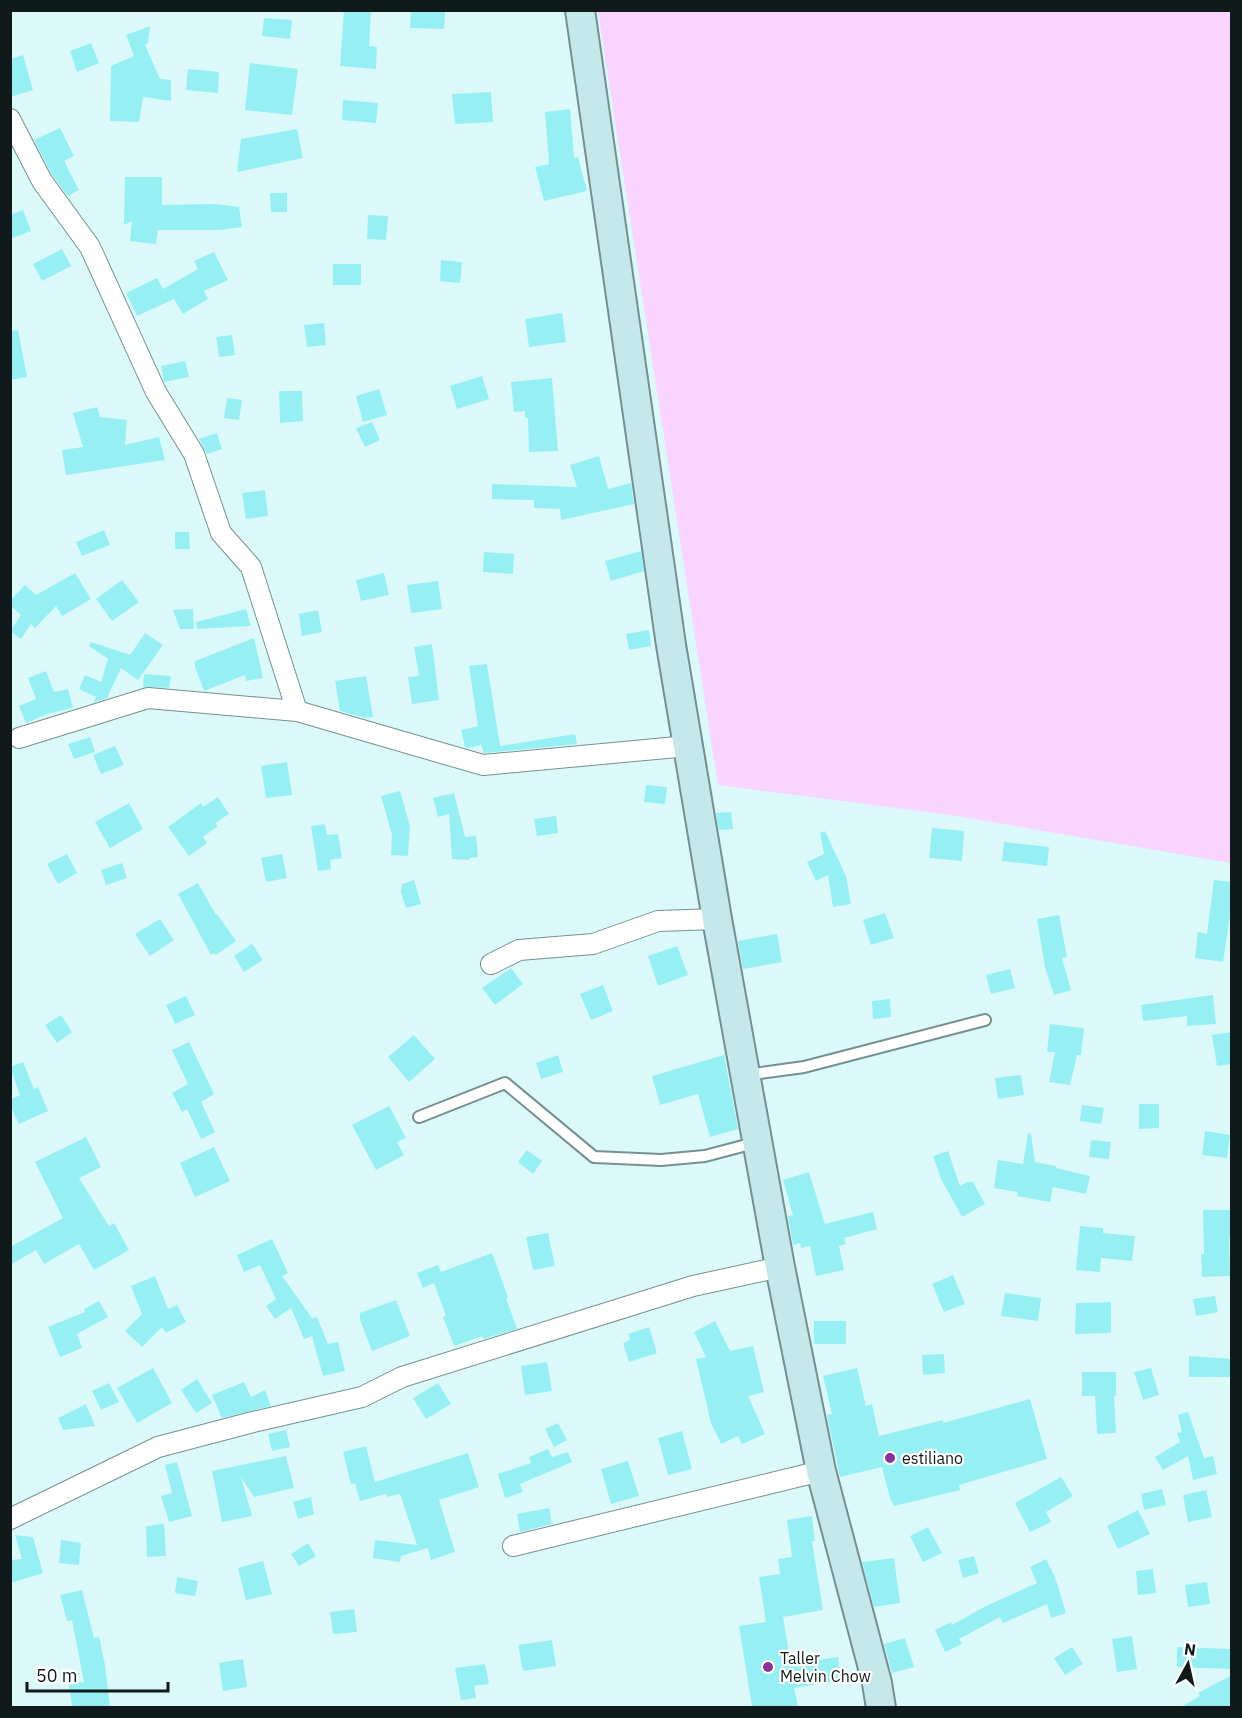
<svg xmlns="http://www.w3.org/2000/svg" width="1242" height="1718" font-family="'IBM Plex Sans',sans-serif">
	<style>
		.green { fill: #f9d4fe }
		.building { fill: #96f0f3 }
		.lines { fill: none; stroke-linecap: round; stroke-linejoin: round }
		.lane-casing { stroke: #759091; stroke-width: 14 }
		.street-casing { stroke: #759091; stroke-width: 22 }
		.secondary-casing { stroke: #759091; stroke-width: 32 }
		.lane { stroke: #fff; stroke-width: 10 }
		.street { stroke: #fff; stroke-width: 20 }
		.secondary { stroke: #c5e9ea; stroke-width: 28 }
		.poi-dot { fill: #8c309b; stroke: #fff; stroke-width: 2 }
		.labels { text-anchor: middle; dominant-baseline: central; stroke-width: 4.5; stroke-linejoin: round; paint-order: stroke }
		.poi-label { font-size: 16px; fill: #101a1a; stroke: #fff; text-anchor: start }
	</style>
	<rect width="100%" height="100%" fill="#dcf9fa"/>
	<!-- green -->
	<path class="green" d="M598,11H1231V863L951,815L718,785Z"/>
	<!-- building -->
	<path class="building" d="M344,10H371L369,46L377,47L376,69L340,66Z
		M411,10L445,11L444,29L410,28Z
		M264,18L292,20L290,39L262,36Z
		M150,26L148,43L145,45L160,79L171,80V101L143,97L139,122L110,121L111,66L134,56L126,35Z
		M91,43L99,63L77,72L70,51Z
		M23,55L33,90L10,97V59Z
		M250,63L298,69L292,115L245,110Z
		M188,69L219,72L218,93L186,90Z
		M491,92L493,122L455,124L452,94Z
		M343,100L378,103L376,123L342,120Z
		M570,109L574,158L578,157L587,191L544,201L535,167L549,164L545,112Z
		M60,128L74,156L64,161L79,190L68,196L52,175L34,140Z
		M297,129L303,158L237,172L241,139Z
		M125,177H162V205L215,204L239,207L242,227L220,230H158L156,244L130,241L132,221L124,225Z
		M270,193H287V212H271Z
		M23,210L31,231L10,239V215Z
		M368,215L388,216L386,240L367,239Z
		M62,249L71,266L42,281L33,264Z
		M214,252L228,280L204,291L208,299L183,314L174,299L137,316L126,293L157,278L163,289L198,269L194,261Z
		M441,260L462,262L460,283L440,281Z
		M333,264H361V285H333Z
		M562,313L566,342L529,347L525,319Z
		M324,323L326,345L307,347L304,325Z
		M18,330L27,377L10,380V331Z
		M232,335L235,355L219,357L216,337Z
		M185,361L189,377L164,382L161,366Z
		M482,376L489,399L457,409L450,386Z
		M552,378L558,451L529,452L528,418H525V411L514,412L511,382Z
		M379,389L387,415L363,422L356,396Z
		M279,391H302L303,421L280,423Z
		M227,398L242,400L239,420L224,418Z
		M97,407L100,417L127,420L125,445L159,437L165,460L66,475L62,450L83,447L73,413Z
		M372,422L380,440L365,447L356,428Z
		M217,433L222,449L207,454L199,439Z
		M599,456L608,489L631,483L634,504L561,520L560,509L534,508V500L492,499V484L577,487L570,465Z
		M265,490L268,516L246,519L242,493Z
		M104,530L110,545L82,556L76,542Z
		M175,532H189L190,549H175Z
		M641,551L644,571L611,581L605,561Z
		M484,552L514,554L513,574L483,572Z
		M75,573L91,599L62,616L56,606L35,628L31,624L21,639L10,631L21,615L10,605V601L25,585L36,595Z
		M384,573L389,595L361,601L356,580Z
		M122,580L139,602L112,621L96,599Z
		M438,581L442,609L411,613L407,585Z
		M193,609L194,629H180L173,610Z
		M246,609L251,626L197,629L196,622Z
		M318,610L322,632L302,636L299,614Z
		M649,630L651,646L629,650L626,634Z
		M145,633L163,645L138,680L121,668L107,698L94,702L96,697L79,689L85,675L101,682L108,659L89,646L91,642L130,655Z
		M254,638L263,678L246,681L245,675L204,691L195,667V661Z
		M432,644L439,700L412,704L408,677L419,676L414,647Z
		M487,664L500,746L575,734L577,744L484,753L481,745L469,748L465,747L461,730L478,726L469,666Z
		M46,671L54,692L68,689L73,708L47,714L26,723L19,706L36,699L28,678Z
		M144,674L171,676L169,688L143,687Z
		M366,676L373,717L365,718L340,711L335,681Z
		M90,737L95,752L74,759L68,744Z
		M115,746L124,765L101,774L93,755Z
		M287,762L292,795L266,798L261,766Z
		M646,785L667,787L665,804L644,802Z
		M400,791L410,826L408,856L391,855L392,835L381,796Z
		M454,793L465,837L476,836L478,857L469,858V860L452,859L449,814L438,817L433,798Z
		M218,797L229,814L215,823L218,826L203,837L207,843L189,856L168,827L201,803L203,807Z
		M129,803L143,829L110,848L95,822Z
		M731,812L733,829L719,830L716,813Z
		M556,816L558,833L537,836L534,819Z
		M325,824L327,835L338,834L342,858L330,860L331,869L318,871L311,826Z
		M932,828L964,831L962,861L929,858Z
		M825,831L846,876L851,904L833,907L828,875L816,881L807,862L824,854L820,833Z
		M1004,842L1049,847L1047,866L1002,861Z
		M67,854L77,873L58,884L47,864Z
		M282,854L287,878L266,882L261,858Z
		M122,863L127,878L106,885L101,870Z
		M414,880L421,904L406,908L401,892L402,884Z
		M1214,880L1232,882V916H1230L1223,962L1195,958L1198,932L1207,934Z
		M198,883L216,915L217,914L236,941L216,955L214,953L211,955L178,894Z
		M885,913L894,938L871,945L863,920Z
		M1059,915L1067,957L1062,958L1071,990L1054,995L1045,967L1037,919Z
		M160,919L174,940L150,956L135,934Z
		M777,934L782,962L743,969L738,941Z
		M252,944L263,960L244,972L234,956Z
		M677,946L688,975L658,986L648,956Z
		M511,968L523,984L495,1005L482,988Z
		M1010,969L1015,988L991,994L986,975Z
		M603,985L613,1011L591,1020L580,994Z
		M1213,995L1216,1024L1187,1026V1016L1143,1021L1141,1005Z
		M186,996L195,1015L175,1024L166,1005Z
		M890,999L891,1017L873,1019L872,1001Z
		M61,1015L72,1032L57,1043L45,1025Z
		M1050,1024L1084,1028L1081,1055H1077L1070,1085L1049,1082L1055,1052H1047Z
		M1232,1032V1064L1217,1066L1212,1035Z
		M414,1035L435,1059L409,1082L388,1057Z
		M189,1042L214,1094L201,1102L215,1132L201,1139L187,1109L182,1112L172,1093L188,1084L172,1050Z
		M558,1055L563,1072L541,1079L536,1063Z
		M724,1055L738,1129L710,1137L698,1094L660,1105L652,1076Z
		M23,1062L34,1089L38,1087L48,1111L19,1124L10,1105V1100L20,1095L10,1067Z
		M1021,1075L1024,1095L998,1099L995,1078Z
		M1139,1104H1159V1128L1139,1129Z
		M1082,1105L1104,1108L1101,1124L1080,1121Z
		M389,1106L406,1138L397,1142L404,1155L376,1170L352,1125Z
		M1205,1131L1230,1135L1227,1158L1202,1155Z
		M1028,1133L1031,1134L1035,1162L1056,1166V1168L1090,1176L1086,1194L1053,1187L1050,1202L1017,1196L1018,1192L994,1188L998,1160L1023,1164Z
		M86,1137L101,1167L79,1178L109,1226L114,1223L129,1250L94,1270L79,1244L44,1264L36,1250L10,1265V1247L63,1218L35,1162Z
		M1091,1140L1111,1142L1109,1159L1089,1157Z
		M214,1147L230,1181L195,1197L180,1163Z
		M527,1150L542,1161L533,1174L518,1162Z
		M948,1151L960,1186L967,1182H973L985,1204L962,1217L941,1179L933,1156Z
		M809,1172L825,1224L873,1212L877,1229L844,1238L846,1244L839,1246L844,1270L816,1276L810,1246L801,1248L800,1243L793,1245L788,1216L793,1215L783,1180Z
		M1203,1210H1232V1238H1229L1230,1276L1202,1277L1201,1254H1204Z
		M1080,1226L1103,1228V1233L1135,1236L1132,1261L1101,1258L1100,1272L1076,1270Z
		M548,1233L555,1266L533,1270L526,1237Z
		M272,1239L288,1273L282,1276L312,1318L317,1317L328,1344L338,1342L345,1371L323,1376L312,1336L304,1339L291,1308L275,1319L266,1306L276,1299L260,1265L244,1272L237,1255Z
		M492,1253L508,1297L506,1298L517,1329L483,1339L482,1336L454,1346L443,1317L446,1316L434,1283L423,1288L417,1273L438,1265L441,1272Z
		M953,1275L965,1304L944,1312L932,1284Z
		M155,1276L168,1309L177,1305L186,1322L166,1333L162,1327L142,1347L125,1331L142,1314L131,1286Z
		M1005,1293L1041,1298L1038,1321L1001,1316Z
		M1215,1296L1218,1312L1196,1316L1193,1299Z
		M396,1300L410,1336L372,1351L360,1320V1313Z
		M99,1301L108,1317L77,1334L82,1348L60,1357L48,1327L85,1312L84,1309Z
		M1111,1302V1333L1075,1334L1076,1303Z
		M715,1321L730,1351L753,1346L764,1392L748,1396L765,1434L742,1444L738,1436L721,1444L711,1423L696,1359L706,1357L694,1332Z
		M814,1321H846V1344H814Z
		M649,1327L657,1353L629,1362L623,1343L630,1340L628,1334Z
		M944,1354L945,1373L923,1375L922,1355Z
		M1189,1356L1232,1359V1377H1189Z
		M547,1362L552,1391L525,1395L521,1366Z
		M153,1368L172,1403L137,1423L117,1388Z
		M857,1368L866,1406L872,1404L879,1436L943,1420V1423L1030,1399L1047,1459L959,1485L960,1490L894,1506L890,1498L882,1467L840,1477L827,1415L832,1414L823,1376Z
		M1151,1368L1159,1395L1143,1400L1134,1372Z
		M1082,1372H1116V1396H1114L1116,1433L1097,1434L1095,1396H1082Z
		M197,1379L212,1403L196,1413L181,1390Z
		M244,1382L251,1397L265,1390L271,1406L222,1418L212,1395Z
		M109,1383L119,1402L101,1410L92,1391Z
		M438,1383L451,1404L426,1419L413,1398Z
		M86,1404L95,1426L63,1430L58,1418Z
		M1188,1412L1204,1458L1213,1456L1217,1474L1193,1480L1188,1456L1163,1470L1155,1457L1180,1442L1177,1433L1182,1432L1178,1415Z
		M558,1423L567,1440L554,1447L545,1429Z
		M286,1430L290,1447L272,1451L268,1434Z
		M682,1431L692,1469L668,1475L658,1438Z
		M366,1446L375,1482L468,1453L479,1487L439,1500L455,1552L431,1560L428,1548L401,1556L400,1562L373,1558L375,1540L417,1545L400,1494L387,1497L386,1494L360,1501L355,1483L351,1484L343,1452Z
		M548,1449L552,1457L568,1452L572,1462L520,1484L523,1492L505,1498L498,1474L531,1463L529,1457Z
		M286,1456L294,1488L254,1497L241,1477L252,1516L222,1522L212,1471Z
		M628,1461L639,1496L611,1504L601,1469Z
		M177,1462L192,1516L169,1522L161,1496L172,1493L165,1465Z
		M1061,1477L1073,1496L1046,1512L1051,1522L1030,1532L1015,1503Z
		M1162,1489L1166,1505L1144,1510L1141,1494Z
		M1206,1490L1212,1517L1188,1522L1183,1495Z
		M311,1497L314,1514L298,1519L293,1502Z
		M549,1508L552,1524L520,1532L517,1514Z
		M1138,1510L1150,1534L1118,1549L1107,1526Z
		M812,1516L815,1541H812L823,1610L783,1617L791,1664L838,1657L841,1680L794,1688L798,1707H752L739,1626L766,1622L759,1577L780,1574L778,1559L792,1557L787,1520Z
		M164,1524L166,1556L147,1557L146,1526Z
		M928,1527L942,1553L923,1562L910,1536Z
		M15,1535L33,1537L43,1573L10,1583V1560L22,1559Z
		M61,1540L81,1543L79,1565L59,1563Z
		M308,1543L316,1556L299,1566L291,1554Z
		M974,1556L979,1573L963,1578L958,1560Z
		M894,1558L900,1603L874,1607L862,1562Z
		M1046,1559L1056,1579L1053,1581L1056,1580L1066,1613L1051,1618L1047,1604L1003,1623L1000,1617L959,1639L962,1644L945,1652L935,1630L951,1622L952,1625L984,1607L1037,1583L1030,1567Z
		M263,1561L272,1594L246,1600L238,1568Z
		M1153,1569L1156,1593L1138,1595L1136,1571Z
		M177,1577L198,1581L195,1596L175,1593Z
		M1207,1582L1210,1604L1188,1607L1185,1585Z
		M82,1590L94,1638L99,1637L105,1665L110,1707H72L69,1684L84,1682L72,1620L67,1621L60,1595Z
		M354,1609L357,1632L333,1634L330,1612Z
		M1132,1636L1137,1669L1117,1672L1112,1639Z
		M905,1638L914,1667L892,1673L884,1644Z
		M552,1640L556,1666L523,1671L518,1645Z
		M1072,1647L1083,1664L1065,1675L1054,1658Z
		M1177,1647L1232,1649V1669L1177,1667Z
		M243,1659L247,1687L223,1691L219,1663Z
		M485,1664L489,1684L474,1686L476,1698L461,1700L455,1668Z
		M1232,1675V1707H1181L1200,1696L1198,1693Z"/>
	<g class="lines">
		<defs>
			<path id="lane" d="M746,1075L804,1067L985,1020
				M419,1117L505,1083L594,1157L661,1160L705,1156L758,1142"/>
			<path id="street" d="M10,119L42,181L90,247L156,392L194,454L221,533L251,567L297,711
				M19,738L148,698L297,711L483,765L688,746
				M491,964L519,950L593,944L658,921L717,919
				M10,1519L158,1447L253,1422L362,1397L402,1377L693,1286L780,1267
				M513,1546L821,1471"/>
			<path id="secondary" d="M580,10L671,645L717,919L780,1267L821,1471L877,1683L881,1708"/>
		</defs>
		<!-- lane casing -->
		<use href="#lane" class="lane-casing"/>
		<!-- street casing -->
		<use href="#street" class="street-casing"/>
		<!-- secondary casing -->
		<use href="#secondary" class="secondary-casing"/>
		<!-- lane -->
		<use href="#lane" class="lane"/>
		<!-- street -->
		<use href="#street" class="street"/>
		<!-- secondary -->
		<use href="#secondary" class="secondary"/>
	</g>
	<!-- markers -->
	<g class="poi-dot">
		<circle cx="890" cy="1458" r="6"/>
		<circle cx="768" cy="1667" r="6"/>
	</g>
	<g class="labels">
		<!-- poi labels -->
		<g class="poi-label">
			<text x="902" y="1458">estiliano</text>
			<text x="780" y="1658">Taller<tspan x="780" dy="18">Melvin Chow</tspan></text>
		</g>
	</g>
	<!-- border -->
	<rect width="1242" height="1718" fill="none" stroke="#101a1a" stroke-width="24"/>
	<!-- north arrow -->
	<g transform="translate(1188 1664) rotate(8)" stroke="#ffffff" stroke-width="4.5" paint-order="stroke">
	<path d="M0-4.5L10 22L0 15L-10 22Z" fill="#101a1a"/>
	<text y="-9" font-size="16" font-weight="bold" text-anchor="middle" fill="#101a1a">N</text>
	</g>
	<!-- scale -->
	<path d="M27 1682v9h141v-9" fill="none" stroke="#101a1a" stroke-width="3"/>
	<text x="36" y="1682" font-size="18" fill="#101a1a" stroke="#ffffff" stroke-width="4.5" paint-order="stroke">50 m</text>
</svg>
